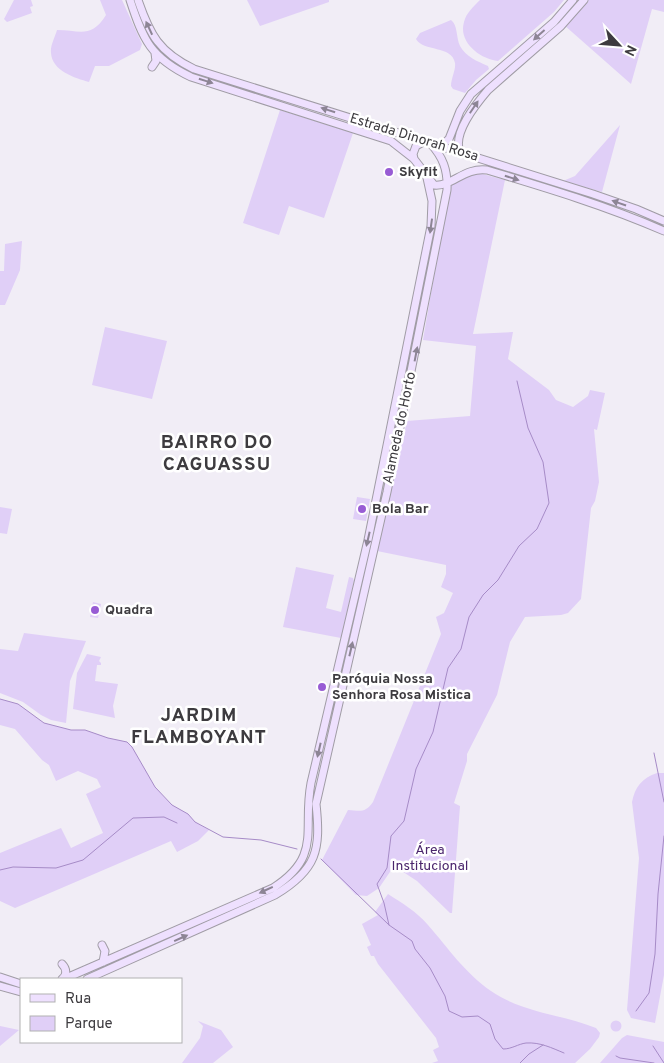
<svg xmlns="http://www.w3.org/2000/svg" width="664" height="1063" font-family="Overpass,sans-serif">
	<style>
		.green { fill: #e0cff7 }
		.lines { fill: none; stroke-linecap: round; stroke-linejoin: round }
		.stream { stroke: #a68bc7; stroke-width: 1 }
		.secondary-casing { stroke: #a09ca5; stroke-width: 9 }
		.secondary { stroke: #eee0fe; stroke-width: 7 }
		.oneway { fill: #8d8595 }
		.poi-dot { fill: #985cd4; stroke: #fff; stroke-width: 2 }
		.labels { text-anchor: middle; dominant-baseline: central; stroke-width: 5; stroke-linejoin: round; paint-order: stroke }
		.street-label { font-size: 14px; fill: #3d3b3f; stroke: #fff }
		.poi-label { font-size: 14px; font-weight: bold; fill: #3d3b3f; stroke: #fff; text-anchor: start }
		.park-label { font-size: 14px; fill: #4a256c; stroke: #fff }
		.district-label { font-size: 19px; font-weight: bold; letter-spacing: 1px; fill: #3d3b3f; stroke: #fff }
	</style>
	<rect width="100%" height="100%" fill="#f1edf6"/>
	<!-- green -->
	<path class="green" d="M14,0H31L33,6L30,7L32,13L7,22L4,19Z
		M100,0H122L142,44L140,50L109,66H95L89,82C75,78 52,71 51,53C50,46 55,37 57,30C80,30 91,39 106,15Z
		M247,0H329V2L260,26Z
		M480,0H564L554,12L498,61C480,59 458,42 464,22C466,13 474,6 480,0Z
		M585,0H664V12L652,9L631,84L564,25Z
		M451,20C458,25 456,38 460,46C466,57 477,61 488,66L489,69L476,80L465,93L453,89L451,86C451,78 456,70 455,63C452,45 423,52 416,39L420,33Z
		M280,110L353,133L324,218L289,206L279,235L243,223Z
		M620,125L602,192L563,181L575,176Z
		M479,173L505,180L473,334L513,332L508,359L549,390L556,400L573,407L588,396L590,390L605,393L597,430L594,429L599,482L595,501L591,508L581,599L568,613L561,615L525,617L510,642L497,695L467,754V761L454,803L460,806L452,913H450L417,881L394,866L379,888L367,896L356,895L322,860L348,810C361,811 365,813 373,802L441,634L436,617L444,613L453,593L441,587L446,574V565L377,551L407,421L470,416L476,346L423,340L449,187L456,179Z
		M22,241L20,270L5,305H0V271H4L5,244Z
		M105,327L167,341L152,399L92,385Z
		M357,497L370,499L366,521L353,519Z
		M0,507L12,509L7,534L0,533Z
		M296,567L334,575L326,608L341,612L349,577L353,578L354,581L341,638L283,627Z
		M93,602L101,604L98,618L90,617Z
		M24,633L86,641L70,681L66,723L51,720L41,715L23,702L0,693V649L18,651Z
		M87,654L101,657L99,661L101,663V665H97L95,681L118,684L113,706L115,718L73,709L77,673Z
		M0,699L18,704L44,723L71,730H85L108,738L127,742L132,747L155,787L165,798L172,805L188,814L195,822L209,830L198,841L177,852L171,841L15,908L0,901V853L61,828L71,848L103,833L86,794L101,787L97,779L78,771L56,781L49,765L42,760L15,729L0,725Z
		M657,773H664V975L655,1023L631,1018L627,1010L639,858L632,802C635,787 642,778 657,773Z
		M388,894C402,903 417,912 428,925C449,949 464,972 491,991C523,1013 561,1014 596,1028L600,1033L599,1037L590,1049L575,1063H432L438,1061L433,1050L439,1047L436,1038L378,964L374,956H371L367,947L371,945L362,924L378,915L375,912Z
		M610.5 1026a5.5 5.5 0 1 1 11 0a5.5 5.5 0 1 1-11 0Z
		M198,1021L221,1030L233,1047L213,1063H182L200,1038L203,1026Z
		M0,1026L19,1030L0,1046Z
		M627,1035L664,1042V1063H600L622,1038Z"/>
	<g class="lines">
		<!-- stream -->
		<path class="stream" d="M0,699L18,704L44,723L71,730H85L108,738L127,742L132,747L155,787L172,805L188,814L195,822L223,837L261,840L297,849
			M654,753L664,802
			M321,859L389,925L412,941L415,949L430,968L445,996L449,1011L462,1017L478,1016L490,1024L495,1039L503,1049C512,1049 518,1044 526,1043C540,1042 552,1048 564,1053
			M0,870L13,867L56,868L83,860L133,818L164,817L177,823
			M389,925L384,903L377,884L387,868L391,836L404,821L416,769L433,732L448,668L461,649L469,617L483,595L498,580L519,546L537,529L549,503L543,462L528,428L517,381
			M636,1011L649,993L655,954L658,894L664,836
			M653,1046L664,1063
			M616,1056L620,1058L654,1063
			M520,1063L529,1054L543,1045"/>
		<defs>
			<path id="secondary" d="M130,0C143,40 151,58 191,77L391,141L414,159L434,185C452,187 464,167 487,170C547,188 607,206 664,231
				M138,0C150,35 159,52 194,69L593,194L636,209L664,221
				M152,67L156,61L155,53
				M441,146L449,139L460,111L471,94L554,22L573,0
				M460,152C452,133 476,104 488,90L561,26L584,0
				M414,159L413,154L416,146L425,141
				M102,945L105,951L103,962
				M0,977L21,984
				M62,979C67,975 67,969 62,964
				M64,979L273,888C323,856 302,830 311,783L368,540L431,226L432,201L427,178
				M87,979L275,895C317,870 321,850 316,804L387,492L447,190C448,170 443,157 430,143
				M0,986L21,992"/>
		</defs>
		<!-- secondary casing -->
		<use href="#secondary" class="secondary-casing"/>
		<!-- secondary -->
		<use href="#secondary" class="secondary"/>
	</g>
	<!-- one-way arrows -->
	<defs><path id="oneway-solid" d="M-6-.8H1V-3.2L6.5 0L1 3.2V.8H-6Z" transform="scale(1.25)"/></defs>
	<g class="oneway">
		<use href="#oneway-solid" transform="translate(149 28) rotate(-115)"/>
		<use href="#oneway-solid" transform="translate(539 35) rotate(138)"/>
		<use href="#oneway-solid" transform="translate(206 81) rotate(18)"/>
		<use href="#oneway-solid" transform="translate(474 107) rotate(-56)"/>
		<use href="#oneway-solid" transform="translate(328 110) rotate(-162)"/>
		<use href="#oneway-solid" transform="translate(512 178) rotate(17)"/>
		<use href="#oneway-solid" transform="translate(619 203) rotate(-161)"/>
		<use href="#oneway-solid" transform="translate(431 226) rotate(98)"/>
		<use href="#oneway-solid" transform="translate(416 354) rotate(-79)"/>
		<use href="#oneway-solid" transform="translate(368 539) rotate(103)"/>
		<use href="#oneway-solid" transform="translate(351 649) rotate(-77)"/>
		<use href="#oneway-solid" transform="translate(319 750) rotate(103)"/>
		<use href="#oneway-solid" transform="translate(266 890) rotate(155)"/>
		<use href="#oneway-solid" transform="translate(181 938) rotate(-24)"/>
	</g>
	<!-- markers -->
	<g class="poi-dot">
		<circle cx="389" cy="172" r="5"/>
		<circle cx="362" cy="509" r="5"/>
		<circle cx="95" cy="610" r="5"/>
		<circle cx="322" cy="687" r="5"/>
	</g>
	<g class="labels">
		<!-- street labels -->
		<g class="street-label">
			<text transform="translate(414 138) rotate(17)">Estrada Dinorah Rosa</text>
			<text transform="translate(400 428) rotate(-78)">Alameda do Horto</text>
		</g>
		<!-- poi labels -->
		<g class="poi-label">
			<text x="399" y="172">Skyfit</text>
			<text x="372" y="509">Bola Bar</text>
			<text x="105" y="610">Quadra</text>
			<text x="332" y="679">Paróquia Nossa<tspan x="332" dy="16">Senhora Rosa Mistica</tspan></text>
		</g>
		<!-- park labels -->
		<g class="park-label">
			<text x="430" y="850">Área<tspan x="430" dy="16">Institucional</tspan></text>
		</g>
		<!-- district labels -->
		<g class="district-label">
			<text x="217" y="443">BAIRRO DO<tspan x="217" dy="22">CAGUASSU</tspan></text>
			<text x="199" y="716">JARDIM<tspan x="199" dy="22">FLAMBOYANT</tspan></text>
		</g>
	</g>
	<!-- legend -->
	<rect x="20" y="978" width="162" height="65" fill="#ffffff" stroke="#b1b1b2"/>
	<rect x="30" y="994" width="25" height="8" fill="#eee0fe" stroke="#b1b1b2"/>
	<text x="65" y="1003" font-size="15" fill="#3d3b3f">Rua</text>
	<rect x="30" y="1016" width="25" height="15" fill="#e0cff7" stroke="#b1b1b2"/>
	<text x="65" y="1028" font-size="15" fill="#3d3b3f">Parque</text>
	<!-- north arrow -->
	<g transform="translate(619 45) rotate(116)" stroke="#ffffff" stroke-width="4" paint-order="stroke">
	<path d="M0-4L9 19L0 12L-9 19Z" fill="#3d3b3f"/>
	<text y="-8" font-size="14" font-weight="bold" text-anchor="middle" fill="#3d3b3f">N</text>
	</g>
</svg>
